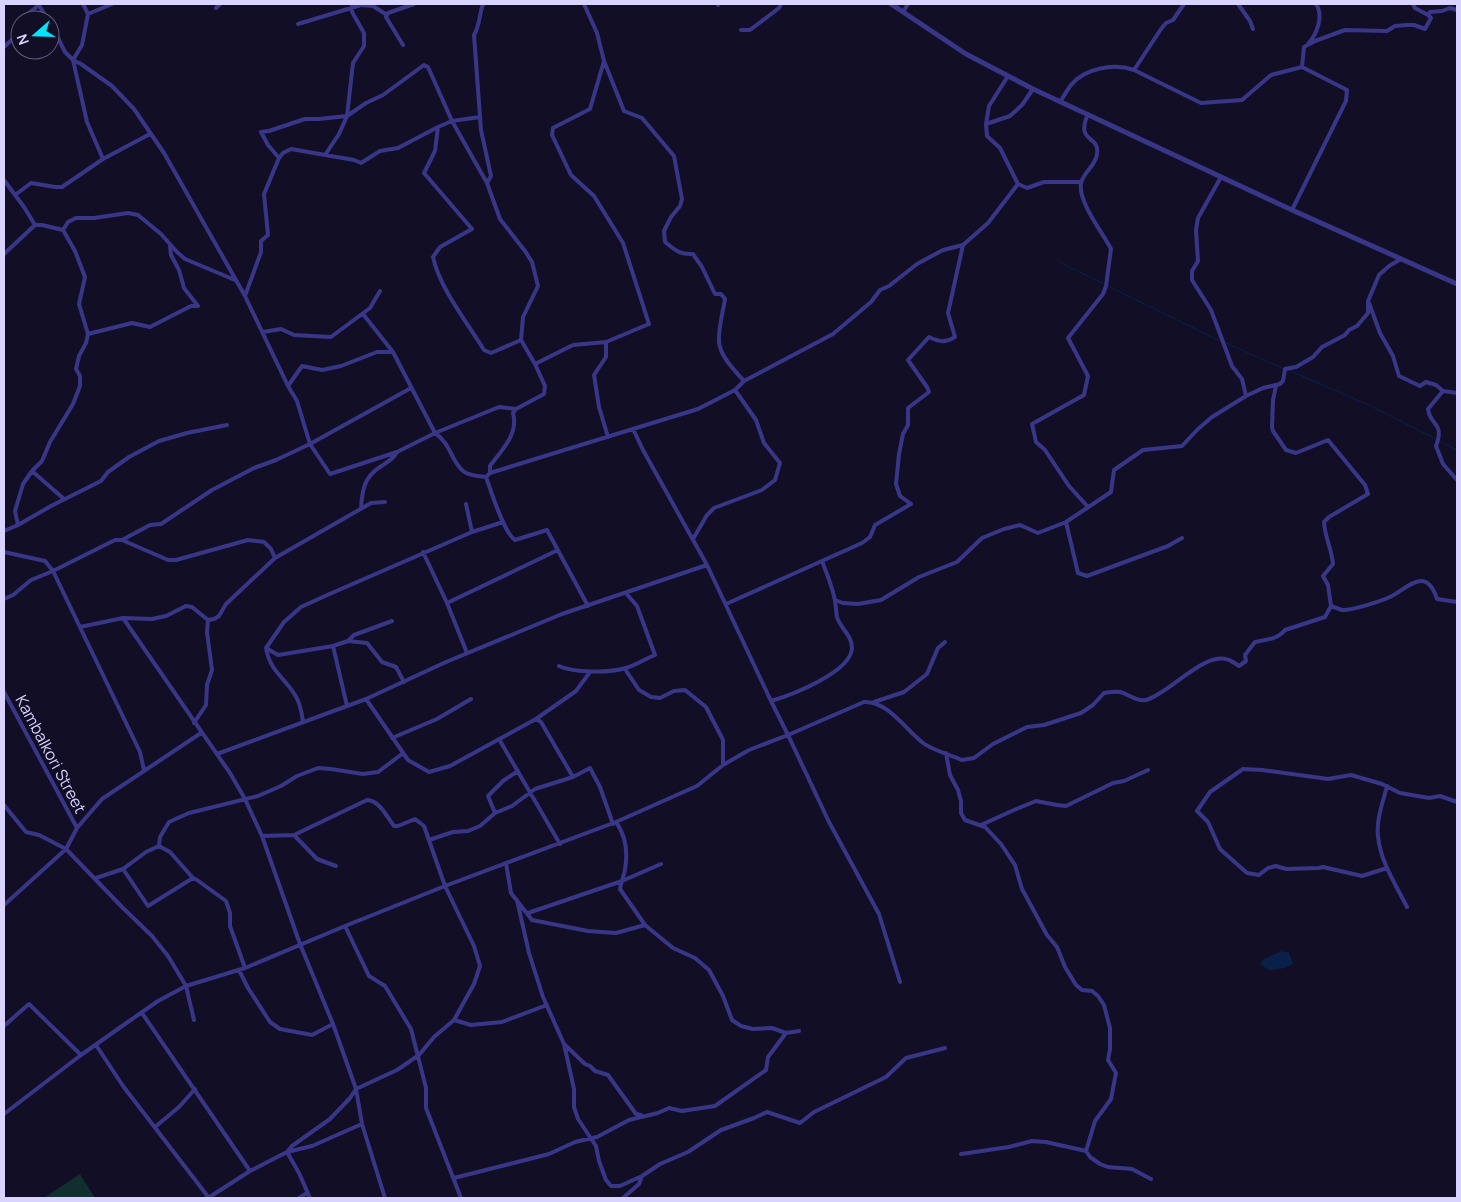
<svg xmlns="http://www.w3.org/2000/svg" width="1461" height="1202" font-family="Manrope,sans-serif">
	<style>
		.green { fill: #10302f }
		.water { fill: #092149 }
		.lines { fill: none; stroke-linecap: round; stroke-linejoin: round }
		.stream { stroke: #092149; stroke-width: 1 }
		.minor { stroke: #393687; stroke-width: 4 }
		.tertiary { stroke: #393687; stroke-width: 5 }
		.labels { text-anchor: middle; dominant-baseline: central; stroke-width: 5; stroke-linejoin: round; paint-order: stroke }
		.street-label { font-size: 16px; fill: #d8d3ff; stroke: #120e26 }
	</style>
	<rect width="100%" height="100%" fill="#120e26"/>
	<!-- green -->
	<path class="green" d="M80,1174L95,1198H44Z"/>
	<!-- water -->
	<path class="water" d="M1282,951L1289,953L1293,964L1285,968L1269,970L1260,964L1264,959Z"/>
	<g class="lines">
		<!-- stream -->
		<path class="stream" d="M1059,262L1220,341
			M1226,343L1284,369
			M1288,370L1369,405L1436,439
			M1439,441L1457,450"/>
		<!-- minor -->
		<path class="minor" d="M38,4L48,20
			M83,4L88,14L82,45L73,60L87,122L103,159
			M483,4C479,15 480,25 474,35L481,130L491,176L487,183L500,219L525,251L532,262L538,286L523,317L521,340L535,364L545,386L544,394L516,409L513,413C519,434 501,451 490,466V473
			M584,4L597,33L604,61L624,111L642,118L674,156L682,199L680,206L671,217L664,231L665,242C675,250 680,255 693,254L702,267L715,294H721L725,299C723,312 718,329 719,342C720,356 735,371 744,381
			M1238,4L1250,21L1253,29
			M1413,4L1415,8L1428,15
			M718,5V4
			M216,8L220,4
			M903,12L908,4
			M88,14L112,4
			M20,20L39,5
			M50,22L65,52L73,60L81,64L112,86L134,109L164,153L245,296L288,386L297,401L310,444L330,474L397,452L435,433L499,407L516,409
			M298,24L361,5L373,6L387,15
			M741,30H750L779,8L781,4
			M1308,44C1317,34 1324,16 1316,4
			M403,45L386,17L388,13L414,4
			M4,47L18,34L20,21
			M1134,70L1201,103L1242,100L1271,75L1302,67L1304,47L1315,41L1345,30L1387,31L1395,26L1407,25H1414L1425,29L1431,18L1428,15L1430,12L1442,11L1450,8L1457,10
			M1060,102C1064,96 1067,90 1071,85C1085,68 1114,63 1134,70L1161,29L1166,23L1173,20L1184,4
			M480,117L452,121L438,127L435,151L424,173L472,229L440,247L433,257C440,289 467,322 484,350L491,353L521,340
			M986,124L989,106L1008,76
			M325,155L339,134L347,116L353,63L364,46V33L352,12V4
			M279,158L268,145L261,132L269,131L305,119H319L347,116L366,103L383,95L424,65L428,67L452,121L487,183
			M1221,177L1198,218L1196,230L1198,261L1192,271V280L1211,310L1232,366L1242,379L1246,396
			M4,180L24,207L35,225
			M1018,184L1027,188L1044,182H1081
			M15,195L31,183L55,187H62L103,159L150,134
			M1292,210L1346,101L1347,90L1302,67
			M63,230L68,222L76,218H94L128,213L138,215L161,234L177,252L185,259L235,280
			M170,246L171,255L179,270L184,288L198,306
			M4,254L35,225H42L63,230L75,251L85,277L79,304L88,334L86,343L79,356L76,369L80,376V386L73,404L50,442L42,461L32,471L23,484L15,511L18,525
			M245,296L261,252V241L268,235L264,194L279,158L283,153L291,149L354,160L361,163L380,151L398,148L438,127
			M1369,303L1380,333L1393,356L1399,376L1420,386L1426,382L1436,385L1443,391L1457,393
			M363,314L393,352L435,433C451,444 451,461 463,471C469,476 479,476 486,477
			M263,332L281,329L294,335L331,337L370,308L380,291
			M88,334L132,323L150,327L191,306H198
			M606,342V357L594,375L599,407L608,437
			M535,364L573,345L606,342L649,324L623,243L594,196L571,175L552,135L553,128L590,109L604,61
			M288,386L302,366L322,370L341,366L377,352H393
			M1276,386L1273,400L1272,427L1273,431L1286,450L1296,453L1328,440L1365,485L1368,494L1329,517L1324,522C1325,538 1332,550 1333,564L1323,576L1328,585L1331,606
			M1443,391L1428,409C1430,426 1445,422 1436,446L1443,464L1457,480
			M633,429L643,450L707,565
			M32,471L64,499
			M1088,507L1069,486L1045,450L1036,442L1032,424L1084,395L1088,376L1068,338L1103,294L1106,286L1111,249C1103,233 1078,202 1081,184C1082,173 1096,166 1097,154C1100,134 1075,144 1088,114
			M361,509C362,491 364,477 380,467C387,462 393,460 397,452
			M1066,522L1078,573L1087,576L1168,546L1182,538
			M4,531L18,525L51,506L101,481L108,472L129,457L159,441L187,433L227,425
			M472,532L503,522
			M693,539L707,515L714,508L762,490L775,480L780,463L764,443L756,420L735,390
			M122,540L168,560H176L248,540L264,542L271,549L275,558
			M4,552L45,561L53,571L140,752L144,770
			M423,552L447,603L467,653
			M4,599L13,595L31,580L53,571L115,540H122L150,525L161,524L212,490L254,468L276,460L310,444L411,388
			M835,600L843,603L858,604L881,600L919,577L957,562L982,538L1004,529L1020,525L1038,533L1066,522L1111,492L1114,470L1143,450L1182,446L1198,429L1212,417L1246,396L1263,388L1280,384L1283,381L1285,369L1296,367L1313,357L1322,347L1345,335L1349,330L1357,326L1368,313V301L1379,275L1389,266L1401,259
			M447,603L558,550
			M726,604L862,543L870,537L875,525L911,504L900,496L896,484L899,454L903,434L908,425V408L929,392L927,387L908,360L929,337C939,342 945,343 955,337L948,313L963,245
			M588,606L547,530L515,540C504,533 491,491 486,477L490,473L698,409L735,390L744,381L833,334L871,302L880,290L889,286L917,264L943,250L963,245L988,223L1018,184L1000,148L987,136L986,124L1010,116L1022,105L1033,89
			M123,618L230,773L245,799L262,836L300,944L333,1024L356,1089L362,1124L385,1198
			M80,627L123,618L152,619L166,616L186,606L192,607L208,620L214,619L219,616L226,604L275,558L371,503L385,502
			M348,641L354,635L392,621
			M333,646L347,706
			M266,648L278,655L333,646L348,641L367,643L382,662L396,667L404,682
			M559,666C573,673 610,673 626,668C636,665 645,659 655,655L637,606L626,593
			M625,669L639,690L651,697L660,698L674,691L685,690L706,707L723,740V765
			M4,692L77,828
			M366,699L408,760L429,772L450,766L536,719L576,691L590,672
			M874,702L904,692L927,674L938,648L945,642
			M536,719L541,722L573,777
			M303,722C302,713 300,703 295,695C284,677 270,671 266,648L284,622L301,607L325,596L472,532L466,504
			M194,723L206,705L207,685L212,670L207,632L208,620
			M392,738L437,719L471,699
			M499,739L560,844
			M946,753L950,775L958,790L961,801V813L965,820L985,827L1001,844L1015,865L1022,889L1047,935L1057,947L1065,967L1076,985L1082,990L1092,991L1098,996L1104,1005L1110,1028V1049L1108,1060L1116,1073L1111,1099L1095,1121L1086,1151L1046,1142L1032,1141L1009,1147L961,1154
			M217,754L366,699L446,662L562,614L707,565L771,701
			M518,771L503,781L488,796L495,813L512,806L535,789L573,777L590,768L600,787L613,824
			M1387,786C1383,802 1376,820 1378,836C1380,861 1396,885 1407,907
			M4,805L26,832L39,835L66,849L122,907L152,936L168,956L186,986L194,1020
			M616,822C626,836 628,852 625,869C624,876 621,882 620,889L645,925L673,948L695,958L709,970L723,996L732,1020L741,1026L753,1029L772,1028L786,1033L799,1031
			M981,825L1014,810L1036,801L1057,805L1066,806L1113,783L1124,781L1148,770
			M294,835L317,859L336,866
			M429,840L453,832L468,831L480,826L495,813
			M159,846L160,837L169,822L189,813L258,796L281,786L297,776L318,768L331,769L363,774L378,772L402,754
			M506,863L511,893L532,920L588,931L616,933L645,925
			M1387,868L1362,876L1323,867L1319,868L1286,869L1276,866L1268,868L1259,875L1247,873L1220,849L1208,822L1197,811L1210,792L1243,769L1262,770L1328,779L1351,775L1382,784L1400,793L1429,798L1440,796L1457,802
			M123,869L148,906L193,878
			M96,878L123,869L146,852L159,846L170,852L193,878L197,880L226,901L230,913V926L245,968
			M517,900L529,953L543,997L564,1044L585,1064L590,1066L595,1071L608,1075L636,1114L641,1115
			M4,905L66,849L77,828L102,799L201,733
			M528,913L622,881L661,864
			M345,926L369,976L385,986L411,1029L426,1088V1108L461,1198
			M239,970L248,988L270,1022L280,1029L312,1035L333,1024
			M900,982L879,914L829,822L788,735L864,702C888,701 905,729 923,743C932,750 951,755 962,760L974,758L993,744L1027,727L1044,725L1081,713L1093,705L1104,693C1110,692 1115,691 1120,692C1129,694 1136,702 1146,700C1169,694 1205,650 1229,660C1232,661 1236,664 1239,666L1246,661L1245,655L1255,642C1266,640 1278,639 1285,630L1325,617L1331,606C1334,607 1338,609 1342,610C1351,611 1381,601 1390,597C1408,588 1426,565 1437,599L1457,602
			M142,1013L250,1171
			M454,1020L471,1025L502,1022L547,1005
			M4,1026L29,1004L81,1055
			M564,1044L574,1089V1107L578,1119L596,1146L599,1161L606,1180L611,1186H620L642,1176L660,1164L688,1152L721,1130L754,1118L767,1112L800,1123L814,1112L886,1077L906,1058L945,1048
			M96,1045L123,1086L209,1198
			M4,1114L81,1055L125,1024L158,1001L186,986L245,968L345,926L445,886L616,822L697,786L723,765L749,750L788,735L771,701C792,695 851,672 852,648C852,635 840,628 837,617C836,612 836,606 835,601C833,588 827,574 822,561
			M155,1127L179,1107L195,1089
			M1086,1151L1090,1157L1100,1164L1108,1167L1132,1169L1151,1179
			M454,1178L549,1154L575,1142L597,1137L629,1120L658,1113L669,1108L682,1111L715,1106L766,1070L768,1057L786,1033
			M208,1198L250,1171L287,1152L292,1146L330,1119L350,1098L356,1089L397,1070L419,1055L434,1037L454,1020L474,984L480,966L474,946L445,886L424,826L415,819L398,826H394C387,817 379,800 367,800L294,835L262,836
			M299,1198L307,1193
			M310,1198L299,1173L287,1152L312,1146L362,1124
			M623,1198L639,1184L642,1176"/>
		<!-- tertiary -->
		<path class="tertiary" d="M891,4L966,54L1033,89L1292,210L1457,284"/>
	</g>
	<g class="labels">
		<!-- street labels -->
		<g class="street-label">
			<text transform="translate(51 754) rotate(62)">Kambalkori Street</text>
		</g>
	</g>
	<!-- border -->
	<rect width="1461" height="1202" fill="none" stroke="#d8d3ff" stroke-width="10"/>
	<!-- north arrow -->
	<g transform="translate(35 35) rotate(250)"><circle r="24" fill="#120e26" stroke="#615d7d"/>
	<path d="M0-4L9 19L0 12L-9 19Z" fill="#00e5fe"/>
	<text y="-8" font-size="14" font-weight="bold" text-anchor="middle" fill="#d8d3ff">N</text>
	</g>
</svg>
